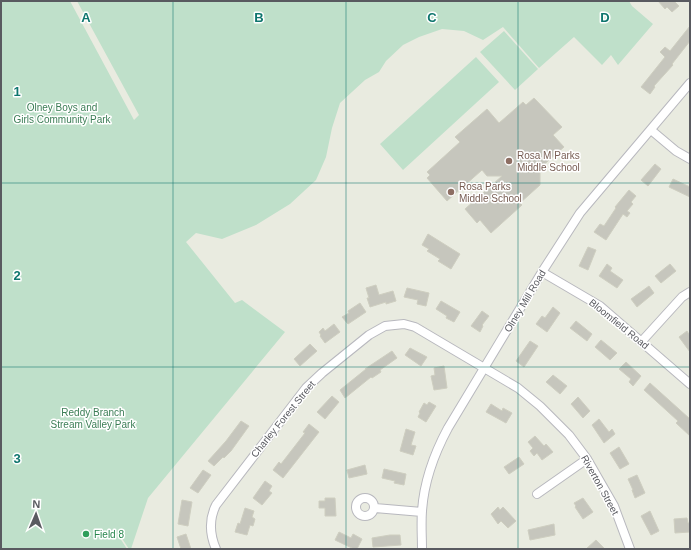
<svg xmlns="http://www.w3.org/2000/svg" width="691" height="550" font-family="Arial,sans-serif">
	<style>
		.green { fill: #bfe0ca }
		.building { fill: #c6c6bd; stroke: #cecec0 }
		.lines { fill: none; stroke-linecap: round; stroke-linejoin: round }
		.minor-casing { stroke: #b8b8be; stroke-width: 10 }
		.minor { stroke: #fff; stroke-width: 8 }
		.grid { fill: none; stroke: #0f766e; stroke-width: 1; stroke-opacity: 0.55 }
		.education-dot { fill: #8d6e63; stroke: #fff; stroke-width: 1.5 }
		.leisure-dot { fill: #2e9e5b; stroke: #fff; stroke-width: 1.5 }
		.labels { text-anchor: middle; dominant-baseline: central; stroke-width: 3; stroke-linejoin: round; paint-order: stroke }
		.park-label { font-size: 10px; fill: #3b7d55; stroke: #fff }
		.education-label { font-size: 10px; fill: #785e54; stroke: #fff; text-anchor: start }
		.street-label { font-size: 10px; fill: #595a60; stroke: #fff }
		.leisure-label { font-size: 10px; fill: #27864d; stroke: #fff; text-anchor: start }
		.grid-label { font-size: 13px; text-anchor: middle; font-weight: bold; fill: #0f766e; stroke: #fff; stroke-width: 3; stroke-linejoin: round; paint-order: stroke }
	</style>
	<rect width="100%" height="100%" fill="#e9ebe0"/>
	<!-- green -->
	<path class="green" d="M1,1H70L134,120L139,115L77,1H629L632,6L653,24L618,65L611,55L602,65L574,37L539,68L503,27L483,40L464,31L442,29L419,37L403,45L386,61L379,72L365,80L340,103L332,128L326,157L316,180L290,204L256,225L222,239L196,233L186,242L235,303L242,300L285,332L148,498L131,549H129L119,534L118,535L127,549H1Z
		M504,31L538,69L515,90L480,52Z
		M476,57L499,82L403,170L380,144Z"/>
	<!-- building -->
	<path class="building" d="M658,1H674L679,6L672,12L667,7L665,9Z
		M690,26V41L672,64L673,65L654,86L655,87L650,94L641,87L665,57L660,52L665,47L670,51Z
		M534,98L562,127L553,135L564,147L540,168V185L520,203L522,205L491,233L480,220L477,223L465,209L502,176H487L482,170L447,201L427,178L430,175L427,172L460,142L455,137L487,109L499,123L523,102L526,105Z
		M655,164L661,169L648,186L641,180Z
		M673,179L690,187V197L669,187Z
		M629,190L636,196L631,202L633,204L627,211L630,213L627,217L623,214L606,240L594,232L600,224L604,226L616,208L615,207Z
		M428,234L460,254L451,269L438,261L440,259L427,251L429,249L422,245Z
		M588,247L596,250L588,270L579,266Z
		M607,264L612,268L610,271L623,280L617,288L599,276Z
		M670,264L676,271L661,283L655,276Z
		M376,285L379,295L393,291L396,301L386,304V302L370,307L367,298H369L366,288Z
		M649,286L654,293L637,307L631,299Z
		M407,288L429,293L426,306L417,304L418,300L404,297Z
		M441,301L460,312L454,322L446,318L447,316L436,309Z
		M360,303L366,312L348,324L342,317L349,313L348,311Z
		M553,307L560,313L547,332L536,324L542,316L545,318Z
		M482,311L489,316L482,325L483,326L480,332L471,326Z
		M576,321L592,334L587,341L570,328Z
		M334,324L340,332L325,343L320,336L321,335L319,332L323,328L325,331Z
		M687,331L690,336V352L679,337Z
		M601,340L617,353L610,360L595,347Z
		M530,341L538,346L524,367L516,361Z
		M310,344L317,351L300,366L294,359Z
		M410,348L427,357L421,366L405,355Z
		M392,351L397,358L380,370L381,372L372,378L371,377L345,398L340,390L366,369H365Z
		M626,362L641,376L633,386L629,382L631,379L619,369Z
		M444,366L447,388L434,390L431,376L435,375L434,368Z
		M553,375L567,386L560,394L546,382Z
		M650,383L690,419V436L676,423L678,421L644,390Z
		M332,396L339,402L325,419L317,412Z
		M578,397L590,411L583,418L571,404Z
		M429,402L436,406L426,422L418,417L420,413L419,412L424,403L427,405Z
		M491,404L502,411L503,408L512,413L506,423L486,412Z
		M599,419L609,432L612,429L615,434L604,443L592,425Z
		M241,421L249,426L231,451L224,458L223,457L214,466L208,461L226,441Z
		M309,424L319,432L283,478L273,470L279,462L281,464L305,433L303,432Z
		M406,429L415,432L411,445L416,446L413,455L400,451Z
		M535,436L544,446L546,444L553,452L542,460L537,453L534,456L530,451L533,448L528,442Z
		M619,447L629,464L620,469L610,453Z
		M519,457L524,464L509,474L504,467Z
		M365,465L367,474L349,478L347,470Z
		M384,469L406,474L404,485L394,483L395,481L382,478Z
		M203,470L211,475L198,493L190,488Z
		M637,475L645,493L635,498L632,490H633L628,479Z
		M265,481L272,486L269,491L272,493L262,505L253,498Z
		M325,498H335L336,516H325V508H319V501H325Z
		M583,498L593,512L583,519L575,507L576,506L574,503Z
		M182,500L192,502L188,526L178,524Z
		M498,507L500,510L503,507L516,521L508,528L501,521L498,524L491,514Z
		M245,508L254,511L252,517L255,519L253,526L250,525L247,535L235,532L238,523L240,524Z
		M650,511L659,531L651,535L641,516Z
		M687,518L688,523H690V532L675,533L674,519Z
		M554,524L555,535L530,540L528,530Z
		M339,532L351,538L353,534L362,539L357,549H354L335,540Z
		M186,534L191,549H181L177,537Z
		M390,535H400L401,545L373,547L372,538Z
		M596,540L605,549H586Z"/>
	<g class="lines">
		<defs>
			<path id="minor" d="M651,130L676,151L690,159
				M542,272L600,306L690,384
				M642,341L682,297L690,292
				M537,494L587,459
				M356 507a9 9 0 1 1 18 0a9 9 0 1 1-18 0Z
				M375,508L422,512
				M216,549C210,535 209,519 216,505L306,388L322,373L369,335L385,326L404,324L415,327L518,388L540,406L569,435L587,459L614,506L630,549
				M422,549C422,537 421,524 422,511C424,481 434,454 448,428L542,272L580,213L690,83"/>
		</defs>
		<!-- minor casing -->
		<use href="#minor" class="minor-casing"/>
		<!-- minor -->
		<use href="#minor" class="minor"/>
	</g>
	<!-- grid -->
	<path class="grid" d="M173,1V549M346,1V549M518,1V549M1,183H690M1,367H690"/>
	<!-- markers -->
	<g class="education-dot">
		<circle cx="509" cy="161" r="4"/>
		<circle cx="451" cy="192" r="4"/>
	</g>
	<circle class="leisure-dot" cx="86" cy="534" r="4"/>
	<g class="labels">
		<!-- park labels -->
		<g class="park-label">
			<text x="62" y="107">Olney Boys and<tspan x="62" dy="12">Girls Community Park</tspan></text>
			<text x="93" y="412">Reddy Branch<tspan x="93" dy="12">Stream Valley Park</tspan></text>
		</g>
		<!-- education labels -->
		<g class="education-label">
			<text x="517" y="155">Rosa M Parks<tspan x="517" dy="12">Middle School</tspan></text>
			<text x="459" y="186">Rosa Parks<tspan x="459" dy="12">Middle School</tspan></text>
		</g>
		<!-- street labels -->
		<g class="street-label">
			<text transform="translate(525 301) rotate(-59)">Olney Mill Road</text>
			<text transform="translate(619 324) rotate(39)">Bloomfield Road</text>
			<text transform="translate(283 419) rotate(-51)">Charley Forest Street</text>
			<text transform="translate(600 485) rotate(61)">Riverton Street</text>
		</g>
		<!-- leisure labels -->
		<g class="leisure-label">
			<text x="94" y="534">Field 8</text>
		</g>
	</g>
	<g class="grid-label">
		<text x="86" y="22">A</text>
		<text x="259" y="22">B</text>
		<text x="432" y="22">C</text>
		<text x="605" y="22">D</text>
		<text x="17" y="96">1</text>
		<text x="17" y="280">2</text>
		<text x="17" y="463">3</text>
	</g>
	<!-- border -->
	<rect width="691" height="550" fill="none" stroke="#595a60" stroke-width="4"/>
	<!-- north arrow -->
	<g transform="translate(36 514) rotate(2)" stroke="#ffffff" stroke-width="3" paint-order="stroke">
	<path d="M0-3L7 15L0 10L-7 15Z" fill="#595a60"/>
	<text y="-6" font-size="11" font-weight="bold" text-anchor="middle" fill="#595a60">N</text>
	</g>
</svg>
